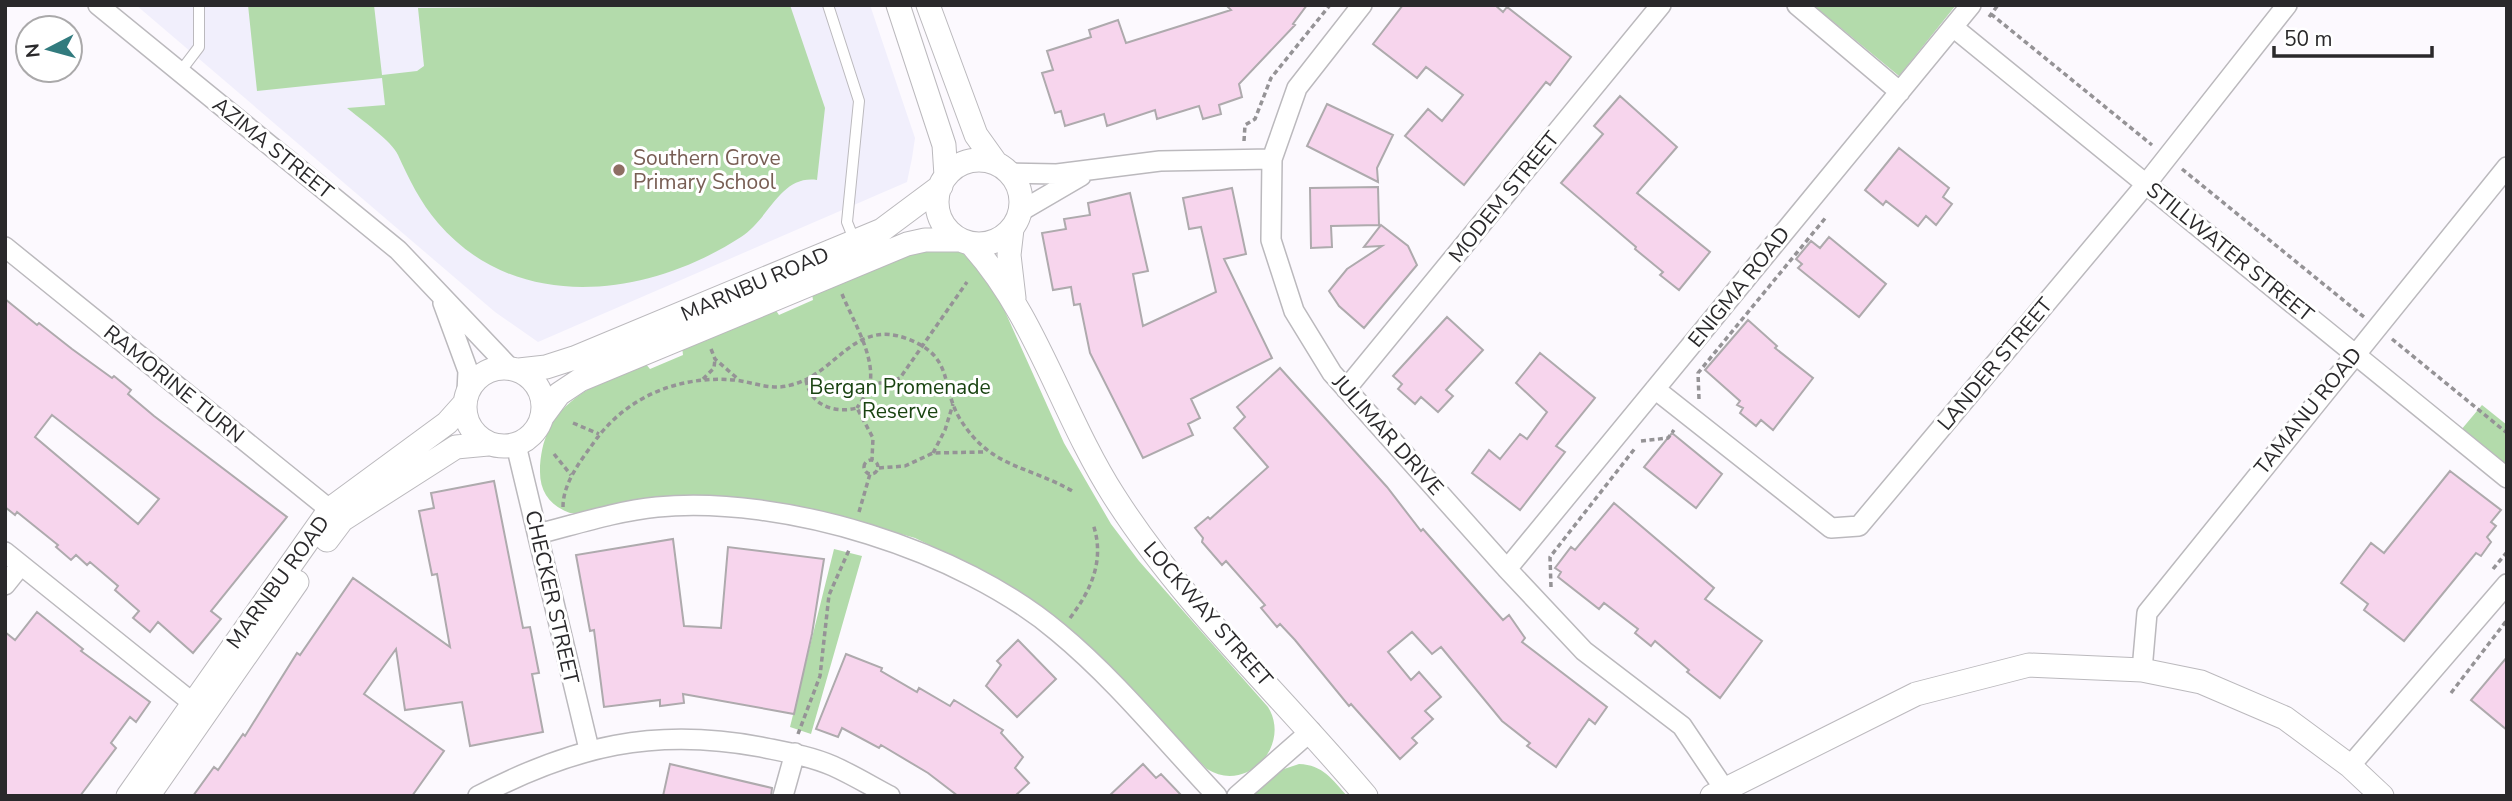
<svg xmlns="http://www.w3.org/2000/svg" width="2512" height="801" font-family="'Nunito Sans',sans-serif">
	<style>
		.education { fill: #f1effc }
		.green { fill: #b3dbab }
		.building { fill: #f7d5ed; stroke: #aeaaad; stroke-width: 2; fill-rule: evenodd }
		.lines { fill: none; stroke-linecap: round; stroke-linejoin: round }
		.service-casing { stroke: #bbb9bd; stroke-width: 12 }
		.minor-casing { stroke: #bbb9bd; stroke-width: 22 }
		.tertiary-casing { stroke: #bbb9bd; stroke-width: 25 }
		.path { stroke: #959396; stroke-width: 3.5; stroke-dasharray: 5 3.5; stroke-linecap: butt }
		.service { stroke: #fff; stroke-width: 10 }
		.minor { stroke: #fff; stroke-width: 19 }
		.tertiary { stroke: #fff; stroke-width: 23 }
		.education-dot { fill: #8d6e63; stroke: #fff; stroke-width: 2.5 }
		.labels { text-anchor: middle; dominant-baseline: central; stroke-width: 6; stroke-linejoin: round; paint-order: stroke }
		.street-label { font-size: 21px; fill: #2a292b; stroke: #fff }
		.education-label { font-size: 21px; fill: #785e54; stroke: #fff; text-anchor: start }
		.park-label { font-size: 21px; fill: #194311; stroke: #fff }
	</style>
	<rect width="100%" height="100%" fill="#fcf9fe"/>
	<!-- education -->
	<path class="education" d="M136,5H870L915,138L912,158L907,182L538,342L495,312Z"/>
	<!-- green -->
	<path class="green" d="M248,5H374L382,75L417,71L424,66L418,8L790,5L825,108L817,180C780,175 770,218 741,237C649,297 517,315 438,223C420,202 409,179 398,155C393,142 359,118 347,108L385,105L382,78L257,91Z
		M1813,5H1956L1899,76Z
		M923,249H959L994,287L1064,443L1111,524L1139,561L1268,707C1292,746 1246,794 1207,769L1067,628L981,570L915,538L820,511L570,513C551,506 540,493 540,472C541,404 590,386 645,363L650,369L683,355L682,347L775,309L779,315L813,300L812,294Z
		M2482,405L2507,425V466L2461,430Z
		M834,549L862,556L811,734L790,727Z
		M1299,764C1323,765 1332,779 1347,796H1253L1281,770Z"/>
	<!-- building -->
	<path class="building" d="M1226,5H1307L1293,24L1295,25L1239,84L1242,97L1219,105L1221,114L1203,119L1199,106L1157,119L1155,110L1107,126L1104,114L1065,126L1061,111L1055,113L1042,73L1053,70L1047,51L1091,37L1089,30L1118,20L1126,43L1231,10Z
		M1403,5H1495L1503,12L1507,7L1571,57L1550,85L1546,82L1464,185L1405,136L1428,109L1442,121L1463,95L1426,67L1417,78L1373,44Z
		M1620,96L1677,147L1637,193L1710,252L1679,290L1660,275L1663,272L1635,249L1636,247L1561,183L1603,134L1594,126Z
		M1327,104L1393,135L1377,168L1378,182L1307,146Z
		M1899,148L1949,188L1943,197L1952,204L1936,225L1926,216L1918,226L1886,201L1883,205L1865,190Z
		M1378,187L1379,225L1331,226L1332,247L1311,248L1310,188Z
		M1232,188L1246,254L1224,259L1272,358L1191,399L1200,418L1188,424L1193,435L1143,458L1090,353L1080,304L1074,305L1071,287L1053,290L1042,233L1066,229L1064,219L1090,215L1088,203L1130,193L1148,271L1133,274L1143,326L1216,292L1201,227L1189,229L1183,198Z
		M1381,225L1408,246L1417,265L1364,328L1339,306L1329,291L1347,269L1382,246L1364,247Z
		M1829,237L1886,284L1859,317L1798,268L1802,264L1796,259L1811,241L1820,248Z
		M5,299L37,325L39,323L72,349L112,378L114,376L131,390L128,394L154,416L287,517L211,611L221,619L193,653L158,622L150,632L133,618L139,611L115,590L118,586L90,562L87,565L76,555L71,560L56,547L58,545L17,512L15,515L5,507ZM52,415L159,499L138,524L35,437Z
		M1447,317L1483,350L1446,390L1453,396L1438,412L1421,397L1415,404L1398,389L1402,384L1393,376Z
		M1748,320L1777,346L1775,348L1813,378L1773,430L1761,420L1756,426L1740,413L1743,408L1737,405L1740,401L1705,370Z
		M1540,353L1595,398L1556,446L1565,452L1520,510L1472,473L1489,450L1500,459L1520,434L1527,439L1547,412L1516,383Z
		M1280,368L1387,487L1421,531L1423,529L1503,620L1509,615L1525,638L1522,642L1607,707L1595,724L1589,719L1556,767L1527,746L1530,743L1502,721L1441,647L1432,654L1412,632L1388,652L1411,680L1419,672L1441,697L1425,711L1433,719L1412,738L1417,743L1400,759L1351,704L1349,706L1295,640L1280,624L1277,627L1261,608L1265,605L1226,561L1222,565L1202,542L1203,538L1195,528L1208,517L1210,519L1268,467L1234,428L1245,417L1237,407Z
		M1672,433L1722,474L1696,508L1644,467Z
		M2450,471L2501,510L2491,522L2496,526L2487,537L2491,542L2481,556L2476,553L2404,641L2364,610L2368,604L2341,583L2371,543L2384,553Z
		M494,481L523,628L530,627L539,673L532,674L543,732L470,746L462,702L405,710L396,649L364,694L444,751L412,796H193L214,767L218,770L243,734L245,736L297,653L300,655L353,578L450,647L437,574L432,575L419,511L434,508L431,493Z
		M1614,503L1714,588L1705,599L1762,641L1720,698L1687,672L1689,670L1655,641L1651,646L1635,633L1638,629L1604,603L1599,609L1558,577L1561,572L1555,568L1571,547L1575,550Z
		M673,539L684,626L721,628L728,547L824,559L812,634L794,714L683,694L684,703L660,706V700L604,707L594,630L590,631L576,555Z
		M37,612L83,649L81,651L150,702L136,722L130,717L111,743L116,748L80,796H5V632L15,640Z
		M1018,640L1056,679L1017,717L986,686L1001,665L997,661Z
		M846,654L882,668L881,671L917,692L919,688L950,706L954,700L1003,730L1001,733L1023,757L1015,768L1029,783L1015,796H958L928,773L881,745L879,748L842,728L838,737L816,729Z
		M2507,657V730L2471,700Z
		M670,764L772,788L771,796H663Z
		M1143,764L1156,778L1161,774L1182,796H1109Z"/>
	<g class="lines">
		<defs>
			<path id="service" d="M828,5L859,101L847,222L855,242
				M180,72L199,47V5"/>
			<path id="minor" d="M98,5L398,250L509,367
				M1362,5L1297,88L1272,159L1271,240L1294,311L1332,373L1507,569L1584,651L1682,726L1725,790
				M1797,5L1900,92
				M1953,27L2507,478
				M1010,173L1057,174L1160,161L1272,159
				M1021,211L1081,176
				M5,247L339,517
				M443,303L468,371L467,392
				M1346,389L1661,5
				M1655,389L1831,528L1859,526L2146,184L2287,5
				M516,445L589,749
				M538,534C577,524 617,511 657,507C784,495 961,550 1058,632C1116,680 1165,741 1217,796
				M5,552L204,712
				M1507,569L1971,5
				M5,585L21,565
				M2142,670L2147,613L2507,167
				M2350,766L2507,584
				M478,796C574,746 654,727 761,747C785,752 810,756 833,766C853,775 871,786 890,796
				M783,796L795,753
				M1237,796L1311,731"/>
			<path id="tertiary" d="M898,5L944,145L946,176
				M928,5L976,135L996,163
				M937 202a42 42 0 1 1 84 0a42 42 0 1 1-84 0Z
				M1012,229L1009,255L1014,298
				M971,244C1036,315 1062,415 1114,496C1184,606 1282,696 1366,796
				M465 407a39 39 0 1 1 78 0a39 39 0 1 1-78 0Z
				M519,370L546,367L574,358L882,230L941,186
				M542,417L559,394L580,380L907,244L925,240H960
				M327,540L342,520L456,447L488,444
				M128,796L330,509L447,423L464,404
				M148,796L297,582
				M1712,796L1916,694L2029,665L2142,670L2201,682L2285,718L2350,766L2382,796"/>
		</defs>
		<!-- service casing -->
		<use href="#service" class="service-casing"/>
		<!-- minor casing -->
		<use href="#minor" class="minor-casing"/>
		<!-- tertiary casing -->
		<use href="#tertiary" class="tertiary-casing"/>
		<!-- path -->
		<path class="path" d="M1991,14L2152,145
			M1989,17L1998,5
			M1244,141L1245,125L1255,119L1271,78L1330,5
			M2182,169L2364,317
			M842,294C852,319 875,355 870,384C869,392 861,401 857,408
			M2392,339L2507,433
			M711,349L715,359L738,379
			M703,379L714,368L715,359
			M806,380C810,405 834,414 857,408L873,438L872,459
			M870,383H886L900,378L967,282
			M1699,399L1698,373L1827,216
			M573,423L599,434
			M1641,441L1668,438L1674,430
			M933,453L945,430L953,404
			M554,454L571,475
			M864 467a7 7 0 1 1 14 0a7 7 0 1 1-14 0Z
			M879,468L905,466L933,453L984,452
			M563,507C563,484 579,463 592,445C624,398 677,375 734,380C754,382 770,391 791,385C837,374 853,318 908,339C955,357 940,386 960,419C991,469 1028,465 1074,492
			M859,512L870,474
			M2493,569L2507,552
			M1551,587L1550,557L1636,447
			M1070,618C1092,589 1105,559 1093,524
			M2451,693L2507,620
			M798,734L820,676L829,595L849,550"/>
		<!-- service -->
		<use href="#service" class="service"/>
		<!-- minor -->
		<use href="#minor" class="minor"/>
		<!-- tertiary -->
		<use href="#tertiary" class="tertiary"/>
	</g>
	<!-- markers -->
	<circle class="education-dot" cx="619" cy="170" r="7"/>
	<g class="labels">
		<!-- street labels -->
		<g class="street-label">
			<text transform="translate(273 148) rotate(39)">AZIMA STREET</text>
			<text transform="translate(1504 197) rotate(-51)">MODEM STREET</text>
			<text transform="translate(2230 252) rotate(39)">STILLWATER STREET</text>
			<text transform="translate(755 284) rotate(-23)">MARNBU ROAD</text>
			<text transform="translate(1739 287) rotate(-51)">ENIGMA ROAD</text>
			<text transform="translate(1995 364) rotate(-50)">LANDER STREET</text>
			<text transform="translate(174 384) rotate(39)">RAMORINE TURN</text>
			<text transform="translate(2308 411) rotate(-51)">TAMANU ROAD</text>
			<text transform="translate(1388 435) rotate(48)">JULIMAR DRIVE</text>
			<text transform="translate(278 582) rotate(-54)">MARNBU ROAD</text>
			<text transform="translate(552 597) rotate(77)">CHECKER STREET</text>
			<text transform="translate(1208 614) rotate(49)">LOCKWAY STREET</text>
		</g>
		<!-- education labels -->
		<g class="education-label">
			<text x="633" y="158">Southern Grove<tspan x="633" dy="24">Primary School</tspan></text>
		</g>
		<!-- park labels -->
		<g class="park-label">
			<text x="900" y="387">Bergan Promenade<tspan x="900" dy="24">Reserve</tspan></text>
		</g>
	</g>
	<!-- border -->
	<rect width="2512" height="801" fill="none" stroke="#2a292b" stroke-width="14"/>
	<!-- north arrow -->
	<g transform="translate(49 49) rotate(264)"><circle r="33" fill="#ffffff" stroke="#aaa9aa" stroke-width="2"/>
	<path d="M0-5L12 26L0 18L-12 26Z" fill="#327b7e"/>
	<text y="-10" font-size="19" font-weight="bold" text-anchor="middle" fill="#2a292b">N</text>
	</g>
	<!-- scale -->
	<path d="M2274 46v10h158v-10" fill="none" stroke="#2a292b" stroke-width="3.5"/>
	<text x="2284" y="46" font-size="21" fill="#2a292b" stroke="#ffffff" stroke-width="5" paint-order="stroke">50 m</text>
</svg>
